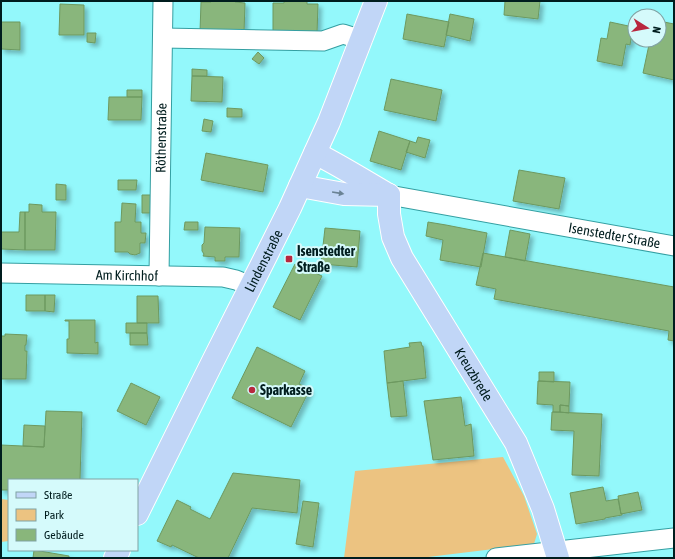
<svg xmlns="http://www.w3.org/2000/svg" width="675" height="559" font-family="'Asap Condensed',sans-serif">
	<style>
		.green { fill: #ecc381 }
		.building { fill: #89b67b; stroke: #6d9960; filter: url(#shadow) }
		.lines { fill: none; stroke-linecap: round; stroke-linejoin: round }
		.minor-casing { stroke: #349fa2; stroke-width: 21 }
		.major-casing { stroke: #fff; stroke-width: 24 }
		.minor { stroke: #fff; stroke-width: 19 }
		.major { stroke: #c1d6f7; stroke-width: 22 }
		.oneway { fill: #6a8395 }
		.poi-dot { fill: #b8273e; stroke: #d5fafb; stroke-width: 1.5 }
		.labels { text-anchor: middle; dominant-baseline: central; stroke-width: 4; stroke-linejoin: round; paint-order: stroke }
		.street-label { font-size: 14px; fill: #001d1e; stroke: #d5fafb }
		.poi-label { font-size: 14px; font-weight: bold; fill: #001d1e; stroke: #d5fafb; text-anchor: start }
	</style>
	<defs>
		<filter id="shadow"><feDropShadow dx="3.5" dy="3.5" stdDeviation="2" flood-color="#0004"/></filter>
	</defs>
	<rect width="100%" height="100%" fill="#93f8fb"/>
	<!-- green -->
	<path class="green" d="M503,457L524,496L537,534L534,544L420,558H344L355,471Z
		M1,499L9,500V541L1,542Z"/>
	<!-- building -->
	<path class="building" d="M211,1H235V2L245,3L244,33L200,32L201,2H211Z
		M284,1H307V4H318L317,34L273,33V3H284Z
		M505,1H540L538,19L504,15Z
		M60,4L84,5V35H59Z
		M407,14L449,22L444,47L403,39Z
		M450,14L474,19L470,41L446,35Z
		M659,21L674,24V80L643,73L650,40H659Z
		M1,22H20V50L1,49Z
		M610,22L633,27L630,45L626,44L622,66L597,61L601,38L607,39Z
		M87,33H96L95,43L87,42Z
		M258,52L264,58L259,64L252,59Z
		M192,69L207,70V76H192Z
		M192,76L223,77L222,102L191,101Z
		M391,79L442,90L436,121L384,110Z
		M127,90H142V97H127Z
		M109,97H142L141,120H108Z
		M227,108L242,109V117H227Z
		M204,119L213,121L211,132L202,131Z
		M379,131L410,141L401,170L370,161Z
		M418,137L430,140L425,158L406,152L410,141L416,143Z
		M206,153L268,165L263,192L201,180Z
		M519,170L565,178L559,209L513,201Z
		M118,180H137L136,190H118Z
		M56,184L66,185V200H56Z
		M142,195H153V213H142Z
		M122,203L136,204L135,222H141V233H146L145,243H140V253L135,255L130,254L128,252H115V222H121Z
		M29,204L42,205V212H56L55,250H25V212H29Z
		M20,212H25V250L1,249V232H19Z
		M185,222H198V230H184Z
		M428,222L446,225L487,233L481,267L440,260L443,240L426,236Z
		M205,227L240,228L239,257H225V261H215V257L203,256L204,254L202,251V245L204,243Z
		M325,228L360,231L357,267L321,264Z
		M510,230L530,234L525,261L505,257Z
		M483,253L674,287V341L668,340L669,331L494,299L496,289L476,285Z
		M295,264L322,276L300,320L273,307Z
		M26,295H45V311H26Z
		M45,295H55L54,312L45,311Z
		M137,296H158L159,323H137Z
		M65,320H95V343L98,342V354L67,353V339H69V321H65Z
		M126,323H147V333H126Z
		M130,333H147L148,345H130Z
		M5,334L27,335L26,345H25V351H27L26,379H1V336H5Z
		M421,342L422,346H423L426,378L387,383L384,351L410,347L409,343Z
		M257,347L305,371L299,384L310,389L291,427L232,398Z
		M539,372H554V382L539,381Z
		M403,381L407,416L391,417L387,383Z
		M538,381L570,382L569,406L560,405V412H553V405L537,404Z
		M131,383L160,397L146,425L117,411Z
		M461,397L465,426L471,424L474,456L433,460L424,401Z
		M560,405L569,406V413L560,412Z
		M46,411L82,412L80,480H9V490H1V445L44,447Z
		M552,412L602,414L599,476L572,475L574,431L551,430Z
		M24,425L45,426L44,447L23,446Z
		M233,473L300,480L297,513L252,508L228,558H199L172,545L171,547L157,541L177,500L191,507L190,509L210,519Z
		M603,487L606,501L618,499L621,514L622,513V515L605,518V519L576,524L570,493Z
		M638,492L642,510L621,514L618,496Z
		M303,501L319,503L313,547L296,544Z
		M34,550L69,556V558H33Z"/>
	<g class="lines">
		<defs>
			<g id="minor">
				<path d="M163,38L323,41L343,34L362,40"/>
				<path id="s1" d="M389,195L674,246"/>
				<path id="s2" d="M1,273L223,277L236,280L251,286"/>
				<path id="s3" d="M159,276L163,1"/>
				<path d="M496,558L674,538"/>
			</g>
			<g id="major">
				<path d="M315,153C339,165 363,180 387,194"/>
				<path d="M300,186L344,194L389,195"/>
				<path id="s4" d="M389,195V214L393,237L402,258L516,443L543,509L558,558"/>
				<path id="s5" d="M137,514L213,361L268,252L290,208L329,122L376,1"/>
				<path d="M115,558L119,550"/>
			</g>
		</defs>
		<!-- minor casing -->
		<use href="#minor" class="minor-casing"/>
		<!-- major casing -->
		<use href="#major" class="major-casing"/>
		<!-- minor -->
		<use href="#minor" class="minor"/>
		<!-- major -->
		<use href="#major" class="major"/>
	</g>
	<!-- one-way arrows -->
	<defs><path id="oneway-solid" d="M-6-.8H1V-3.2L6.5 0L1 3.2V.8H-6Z"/></defs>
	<use class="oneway" href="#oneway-solid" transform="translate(338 193) rotate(9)"/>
	<!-- markers -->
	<g class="poi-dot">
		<rect x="285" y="255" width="8" height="8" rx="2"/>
		<circle cx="252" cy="390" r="4"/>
	</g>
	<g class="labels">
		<!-- street labels -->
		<g class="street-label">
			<text stroke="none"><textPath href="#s3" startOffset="138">Röthenstraße</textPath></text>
			<text stroke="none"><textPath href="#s1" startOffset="229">Isenstedter Straße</textPath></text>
			<text stroke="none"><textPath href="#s5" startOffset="283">Lindenstraße</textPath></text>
			<text stroke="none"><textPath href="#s2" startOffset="126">Am Kirchhof</textPath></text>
			<text stroke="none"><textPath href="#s4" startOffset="202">Kreuzbrede</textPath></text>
		</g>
		<!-- poi labels -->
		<g class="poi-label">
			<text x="297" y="251">Isenstedter<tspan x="297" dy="16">Straße</tspan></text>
			<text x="260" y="390">Sparkasse</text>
		</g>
	</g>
	<!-- border -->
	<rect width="675" height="559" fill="none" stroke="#001d1e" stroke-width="4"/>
	<!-- legend -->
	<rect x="8" y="479" width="130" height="72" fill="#d5fafb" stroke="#80a2a3"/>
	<rect x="16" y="492" width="20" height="6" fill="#c1d6f7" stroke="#80a2a3"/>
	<text x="44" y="499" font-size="12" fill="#001d1e">Straße</text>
	<rect x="16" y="509" width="20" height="12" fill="#ecc381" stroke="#80a2a3"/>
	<text x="44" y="519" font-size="12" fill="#001d1e">Park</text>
	<rect x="16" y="529" width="20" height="12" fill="#89b67b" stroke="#80a2a3"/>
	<text x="44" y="539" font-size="12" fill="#001d1e">Gebäude</text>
	<!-- north arrow -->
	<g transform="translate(647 28) rotate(101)"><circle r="19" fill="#d5fafb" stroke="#80a2a3"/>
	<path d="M0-3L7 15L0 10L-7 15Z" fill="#b8273e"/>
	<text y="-6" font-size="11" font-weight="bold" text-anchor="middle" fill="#001d1e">N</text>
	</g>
</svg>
